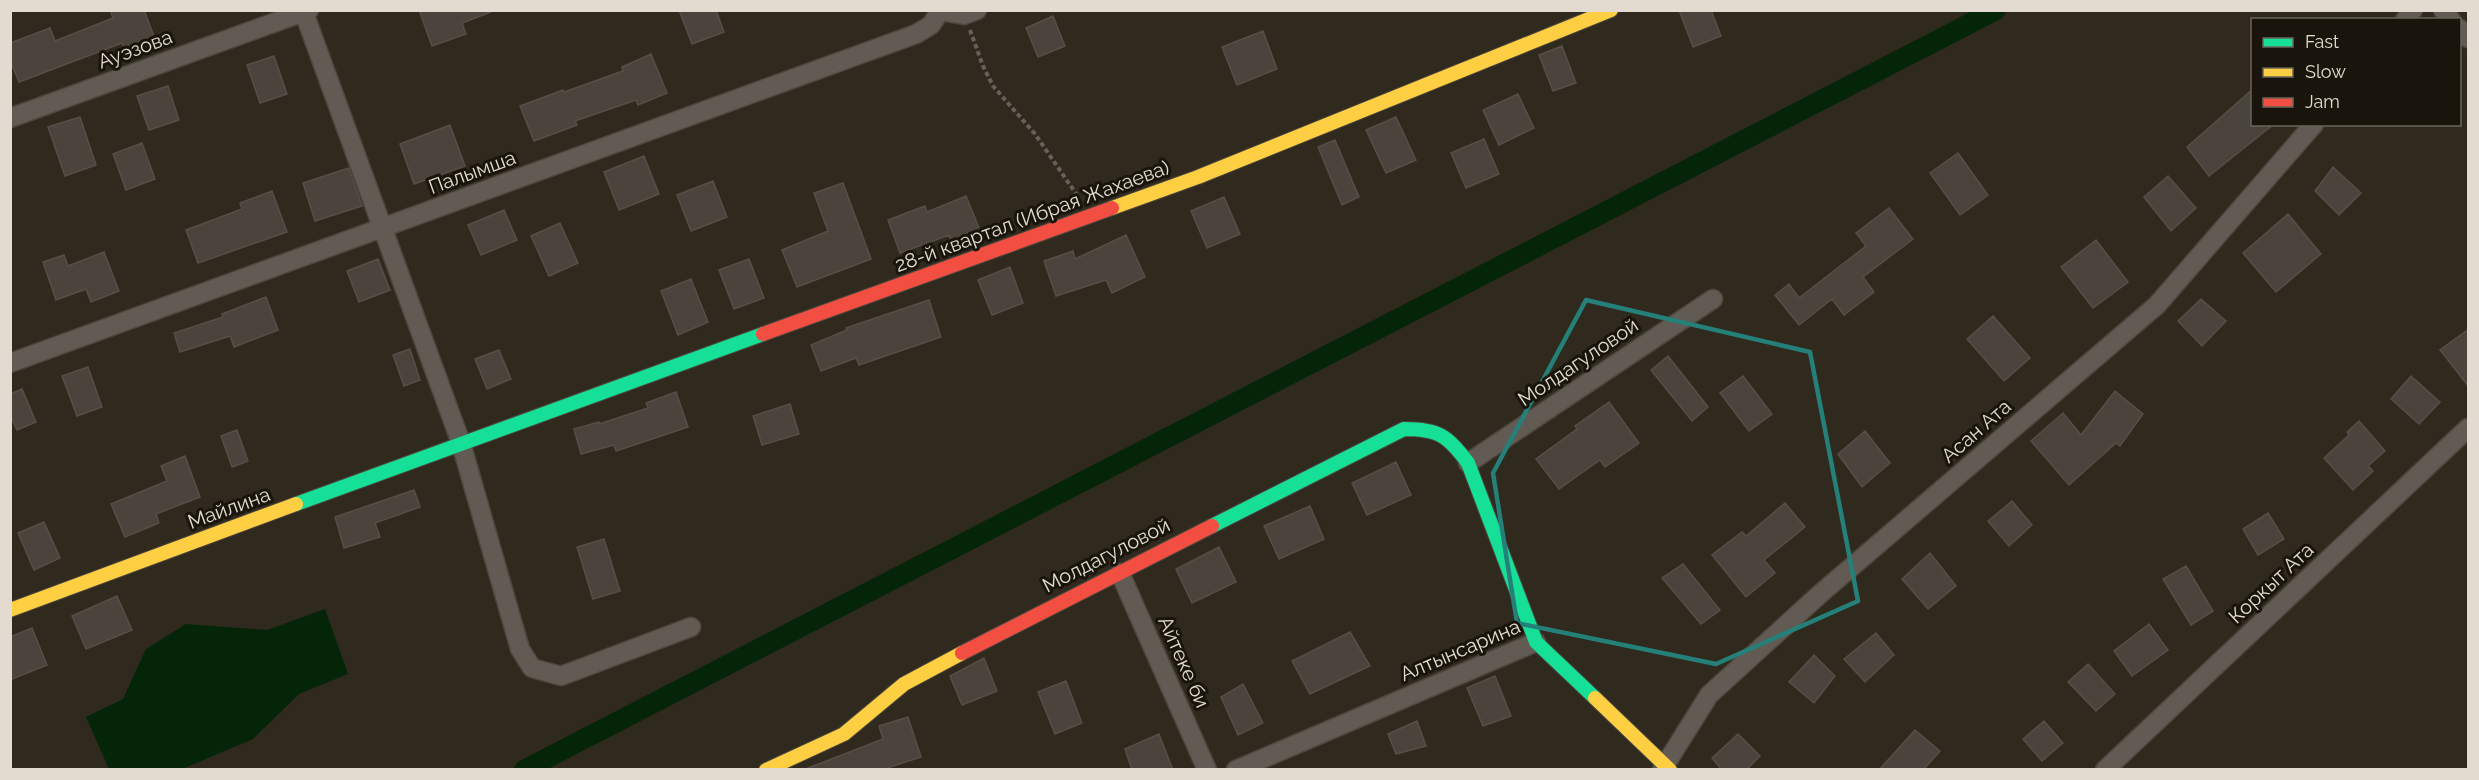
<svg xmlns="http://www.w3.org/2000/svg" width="2479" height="780" font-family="Raleway,sans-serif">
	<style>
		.water { fill: #042508 }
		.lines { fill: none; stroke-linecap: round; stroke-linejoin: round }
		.canal { stroke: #042508; stroke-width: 20 }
		.building { fill: #4b443c; stroke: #574f47; stroke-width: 1.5 }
		.street-casing { stroke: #4c463d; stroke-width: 21 }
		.fast-casing { stroke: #4c463d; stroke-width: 16 }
		.slow-casing { stroke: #4c463d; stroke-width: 16 }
		.jam-casing { stroke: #4c463d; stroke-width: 16 }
		.path { stroke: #66615a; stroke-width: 4; stroke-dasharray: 4.5 3; stroke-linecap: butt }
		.street { stroke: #615b54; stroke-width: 18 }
		.fast { stroke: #16e098; stroke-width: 14 }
		.slow { stroke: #ffcf43; stroke-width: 14 }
		.jam { stroke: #f24e42; stroke-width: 14 }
		.marked { fill: none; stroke: #248078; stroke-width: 4.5; stroke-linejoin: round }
		.labels { text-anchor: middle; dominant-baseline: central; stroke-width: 6; stroke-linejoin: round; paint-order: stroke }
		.street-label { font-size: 20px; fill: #e3dbcf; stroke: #1a150c }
	</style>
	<rect width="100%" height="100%" fill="#30291e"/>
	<!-- water -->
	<path class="water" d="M325,609L348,674L299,694L253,739L182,769H109L86,717L123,699L146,649L186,624L267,630Z"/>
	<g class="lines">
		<!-- canal -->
		<path class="canal" d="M524,770L1996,10"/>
	</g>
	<!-- building -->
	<path class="building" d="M110,10H144L155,39L125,50L122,43L19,82L10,60V43L50,28L55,41L113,18Z
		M419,10H491V12L462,23L466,34L432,46Z
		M679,10H716L724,32L692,44Z
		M1679,10H1711L1721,36L1693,47Z
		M1053,16L1065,46L1038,57L1026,28Z
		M1263,31L1277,69L1237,85L1222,47Z
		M1562,46L1576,83L1553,91L1539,55Z
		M651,54L667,93L638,105L636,100L575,121L577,125L534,141L520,106L563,90L564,92L623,71L622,67Z
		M274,56L287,94L260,103L247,65Z
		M168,86L179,120L149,130L137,96Z
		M2253,89V124H2274L2209,176L2187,147Z
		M1518,94L1534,128L1499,145L1483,110Z
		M80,117L96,165L65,176L48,127Z
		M1396,117L1416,160L1386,173L1366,130Z
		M450,125L465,166L414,184L400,144Z
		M1484,139L1499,174L1466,188L1451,153Z
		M1335,140L1359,197L1342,205L1318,147Z
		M142,143L155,179L126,190L113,154Z
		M1958,153L1988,195L1960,215L1930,173Z
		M644,156L659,194L619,210L604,172Z
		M2333,167L2361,193L2339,215L2315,191Z
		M349,168L362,206L315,221L303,183Z
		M2168,176L2196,208L2171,231L2144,197Z
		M713,181L727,217L691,231L677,195Z
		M843,183L871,259L797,287L782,250L828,231L814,193Z
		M272,191L287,232L198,263L186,230L242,209L240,203Z
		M966,196L980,230L951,241L949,235L900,253L888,220L925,206L927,212Z
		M1224,197L1240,234L1207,248L1191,211Z
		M1889,208L1913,239L1863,277L1874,292L1844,315L1832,299L1799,325L1775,295L1789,284L1799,298L1866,246L1856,233Z
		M504,210L517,240L481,255L468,225Z
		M2288,214L2321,254L2276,292L2243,253Z
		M560,223L578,263L549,276L531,236Z
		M1126,235L1145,277L1112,293L1106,280L1056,296L1044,261L1073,251L1075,259Z
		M2096,240L2128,282L2093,308L2061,267Z
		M104,252L119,291L91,302L86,289L56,300L43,262L64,255L68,266Z
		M378,259L390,290L359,302L347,271Z
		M749,259L764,298L734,309L719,270Z
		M1010,267L1023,303L992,315L978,280Z
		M691,279L708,322L678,335L661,291Z
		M266,297L278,330L234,347L230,336L180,352L174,333L223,317L222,314Z
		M2201,299L2226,321L2202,346L2178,321Z
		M929,300L941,337L859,365L856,358L821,371L811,345L847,330L846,328Z
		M1993,316L2030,358L2004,381L1967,339Z
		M2469,329V387L2440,350Z
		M410,349L420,380L404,386L393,355Z
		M499,350L511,379L487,389L475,359Z
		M1668,356L1708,407L1692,421L1651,370Z
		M88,367L102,407L77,416L62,376Z
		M1743,376L1772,414L1749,431L1720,393Z
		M2411,376L2440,402L2419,424L2391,399Z
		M22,389L36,422L17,430L10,415V394Z
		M2115,391L2143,414L2120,446L2116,443L2069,485L2031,441L2063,413L2081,435Z
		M676,392L688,427L616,451L614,445L581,454L574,429L599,422V424L648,408L646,403Z
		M1609,402L1639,443L1605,467L1600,460L1559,489L1536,459L1577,429L1575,426Z
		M790,404L799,434L762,445L753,416Z
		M2359,421L2385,451L2368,466L2373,471L2353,490L2324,458L2349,435L2347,432Z
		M237,430L248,461L232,467L221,436Z
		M1865,431L1890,463L1862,487L1838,454Z
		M185,456L200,497L156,514L159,523L125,537L111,504L167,481L161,466Z
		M1396,462L1411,495L1367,515L1352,483Z
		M414,490L420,507L375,523L380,537L344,548L335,517Z
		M2012,501L2032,525L2009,546L1988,521Z
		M1785,503L1805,527L1764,560L1775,573L1746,597L1712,555L1742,532L1746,536Z
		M1310,506L1324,539L1279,559L1264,526Z
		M2268,513L2284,539L2258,555L2243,529Z
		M44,522L60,558L34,570L18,533Z
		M604,539L620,591L593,599L577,547Z
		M1219,547L1236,582L1192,603L1176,569Z
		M1930,553L1956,586L1928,609L1902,579Z
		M1683,564L1720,610L1701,624L1662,578Z
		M2186,566L2213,611L2191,625L2163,579Z
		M117,596L132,630L86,649L72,616Z
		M2149,624L2168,650L2132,676L2114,651Z
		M32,628L47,665L10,680V637Z
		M1350,632L1370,666L1310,694L1292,661Z
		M1876,633L1894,655L1865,682L1844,659Z
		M1814,655L1835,676L1814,703L1789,682Z
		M984,658L997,691L962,705L950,676Z
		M2088,664L2115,694L2096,711L2068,682Z
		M1495,676L1511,716L1483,726L1467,688Z
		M1066,681L1082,723L1055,734L1038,692Z
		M1243,684L1263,723L1238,735L1221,697Z
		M908,717L921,757L881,770H803L883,739L879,726Z
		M1417,721L1426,746L1396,754L1388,734Z
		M2044,721L2063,743L2042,761L2023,739Z
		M1915,730L1940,751L1923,770H1879Z
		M1159,734L1173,770H1132L1125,749Z
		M1738,734L1760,756L1746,770H1722L1712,758Z"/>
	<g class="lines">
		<defs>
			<path id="street" d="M303,10L461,443L520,649L532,668L561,676L691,627
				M2443,10L2451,20
				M941,11L964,15L977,10
				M2405,20L2413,10
				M2460,29L2468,38
				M10,118L309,10
				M10,363L916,34L931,25L941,10
				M1468,463L1713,299
				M1120,573L1207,770
				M1236,770L1536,642
				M1662,770L1709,695L1820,594L2157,305L2314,124
				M2105,770L2468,428"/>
			<path id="fast" d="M296,504L763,334
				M1212,526L1404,429C1439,429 1448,436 1468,463L1536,642L1595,698"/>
			<path id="slow" d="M1112,208L1198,177L1611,10
				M10,610L296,504
				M1595,698L1670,770
				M766,770L844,734L904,684L962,653"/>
			<path id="jam" d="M763,334L1112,208
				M962,653L1212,526"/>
		</defs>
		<!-- street casing -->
		<use href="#street" class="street-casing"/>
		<!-- fast casing -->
		<use href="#fast" class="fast-casing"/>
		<!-- slow casing -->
		<use href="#slow" class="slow-casing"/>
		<!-- jam casing -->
		<use href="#jam" class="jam-casing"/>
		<!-- path -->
		<path class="path" d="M970,30L983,66L993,86L1035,134L1079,198"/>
		<!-- street -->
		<use href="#street" class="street"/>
		<!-- fast -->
		<use href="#fast" class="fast"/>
		<!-- slow -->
		<use href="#slow" class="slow"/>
		<!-- jam -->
		<use href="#jam" class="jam"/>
	</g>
	<!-- marked area -->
	<path class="marked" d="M1586,300L1810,352L1858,601L1716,664L1517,623L1493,473Z"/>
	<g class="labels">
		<!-- street labels -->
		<g class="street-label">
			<text transform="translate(135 49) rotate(-20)">Ауэзова</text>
			<text transform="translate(472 172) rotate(-20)">Палымша</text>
			<text transform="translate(1032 216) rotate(-20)">28-й квартал (Ибрая Жахаева)</text>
			<text transform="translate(1578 362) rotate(-34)">Молдагуловой</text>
			<text transform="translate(1976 431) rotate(-41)">Асан Ата</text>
			<text transform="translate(229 508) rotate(-20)">Майлина</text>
			<text transform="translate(1106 555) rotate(-27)">Молдагуловой</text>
			<text transform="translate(2271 583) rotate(-43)">Коркыт Ата</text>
			<text transform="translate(1460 650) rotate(-23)">Алтынсарина</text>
			<text transform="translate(1184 662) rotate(66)">Айтеке би</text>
		</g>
	</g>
	<!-- border -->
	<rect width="2479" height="780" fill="none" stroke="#e3dbcf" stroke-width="24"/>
	<!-- legend -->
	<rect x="2251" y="18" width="210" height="108" fill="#1a150c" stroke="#6a645a" stroke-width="1.5"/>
	<rect x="2263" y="38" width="30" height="9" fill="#16e098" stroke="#6a645a" stroke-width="1.5"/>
	<text x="2305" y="48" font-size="18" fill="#e3dbcf">Fast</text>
	<rect x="2263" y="68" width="30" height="9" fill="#ffcf43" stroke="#6a645a" stroke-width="1.5"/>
	<text x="2305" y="78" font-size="18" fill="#e3dbcf">Slow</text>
	<rect x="2263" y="98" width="30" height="9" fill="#f24e42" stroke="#6a645a" stroke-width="1.5"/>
	<text x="2305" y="108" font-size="18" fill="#e3dbcf">Jam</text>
</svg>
